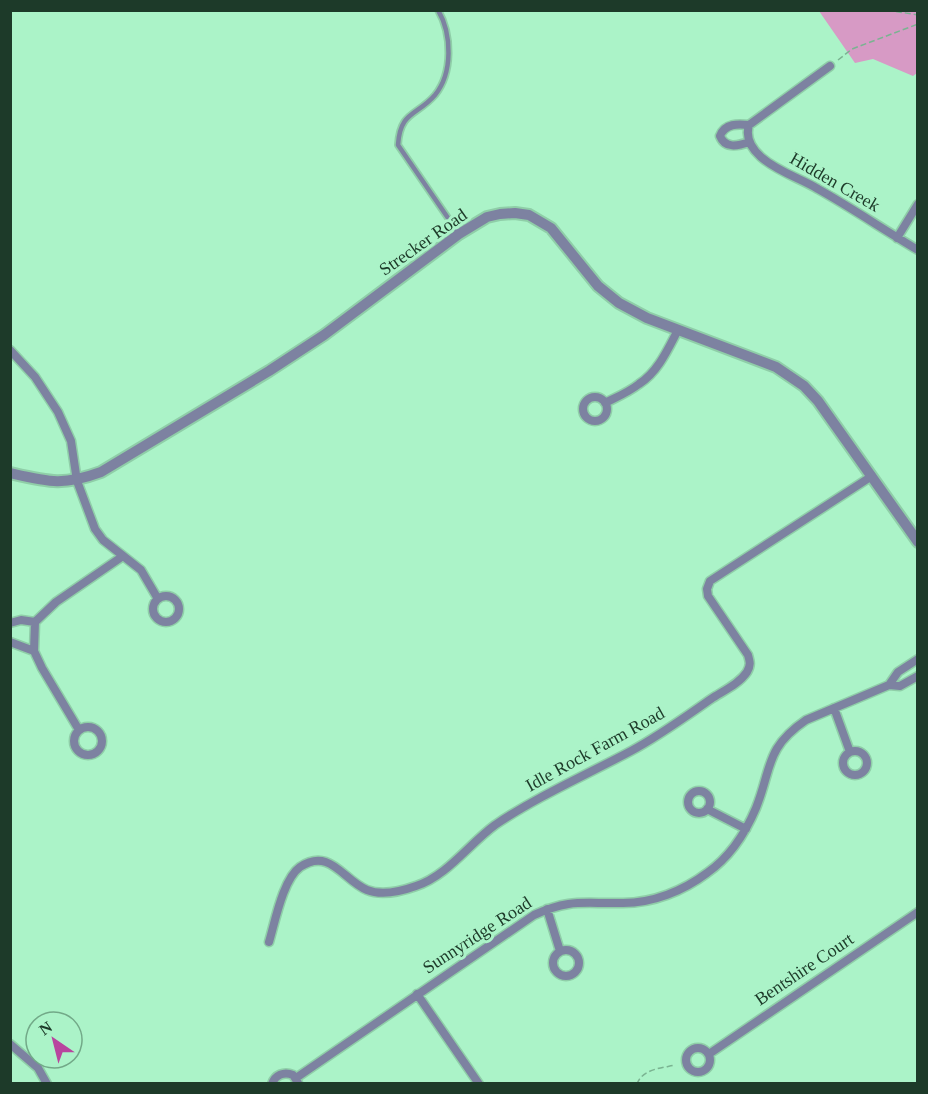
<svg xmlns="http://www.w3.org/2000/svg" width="928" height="1094" font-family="Georgia,serif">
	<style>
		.green { fill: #d79ac5 }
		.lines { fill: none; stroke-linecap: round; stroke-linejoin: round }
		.service-casing { stroke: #8fcea8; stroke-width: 8 }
		.minor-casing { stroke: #8fcea8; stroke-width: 11 }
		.tertiary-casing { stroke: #8fcea8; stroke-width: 14 }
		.path { stroke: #7ab391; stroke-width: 1.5; stroke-dasharray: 6 3; stroke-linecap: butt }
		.service { stroke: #7d82a1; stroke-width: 4.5 }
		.minor { stroke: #7d82a1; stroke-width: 8 }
		.tertiary { stroke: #7d82a1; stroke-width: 10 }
		.labels { text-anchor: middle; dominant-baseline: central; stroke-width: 6; stroke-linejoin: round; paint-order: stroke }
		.street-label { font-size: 18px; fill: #1d3a29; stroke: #abf3c8 }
	</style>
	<rect width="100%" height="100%" fill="#abf3c8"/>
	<!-- green -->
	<path class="green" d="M819,11H917V73L913,76L873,59L855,63Z"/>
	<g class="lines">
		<defs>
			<path id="service" d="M438,10C452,34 453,73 435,95C417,116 400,111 398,145L459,234"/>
			<path id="minor" d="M830,66L749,125C745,138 751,148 761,157C778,172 800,178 818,189C852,208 884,230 918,250
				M749,142C738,146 725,149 720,136C725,123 738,124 749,125
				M897,238L918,204
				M10,350L35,377L58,412L71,441L77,481L95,529L103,540L141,570L158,599
				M583 409a12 12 0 1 1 24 0a12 12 0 1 1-24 0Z
				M605,403C617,397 629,392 639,384C658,372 668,349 678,330
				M153 609a13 13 0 1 1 26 0a13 13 0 1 1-26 0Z
				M10,623L21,620L35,622
				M10,642L34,651
				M889,685L900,686L918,676
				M834,708L850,752
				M74 741a14 14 0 1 1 28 0a14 14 0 1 1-28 0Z
				M79,730L42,668L34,651L35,622L56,602L123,556
				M843 763a12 12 0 1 1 24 0a12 12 0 1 1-24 0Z
				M688 802a11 11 0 1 1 22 0a11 11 0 1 1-22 0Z
				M707,809L746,829
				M547,909L560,951
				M269,942C275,922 283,879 300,867C330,847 343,880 367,890C382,896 402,891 416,886C447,876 469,844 495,825C538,796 586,775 631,751C659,736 685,717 711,699C723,691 739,684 747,672C751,665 750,662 748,655L708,596L707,589L710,581L872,476
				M553 963a13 13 0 1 1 26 0a13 13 0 1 1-26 0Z
				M417,994L479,1084
				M10,1044L38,1068L47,1084
				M686 1060a12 12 0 1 1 24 0a12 12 0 1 1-24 0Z
				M709,1054L918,912
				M296,1078L534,915C571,898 584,904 623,903C653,903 683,891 707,873C730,857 745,834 756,808C772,768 765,748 806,720L889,685L898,672L918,659
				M272,1084C275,1075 284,1071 293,1075L298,1083"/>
			<path id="tertiary" d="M10,473C49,482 63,486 101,472L269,371L324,335L459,234L487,217L500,214L515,213L529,215L551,228L598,286L619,303L647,318L776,367L804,386L818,401L918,542"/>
		</defs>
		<!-- service casing -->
		<use href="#service" class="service-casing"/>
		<!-- minor casing -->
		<use href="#minor" class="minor-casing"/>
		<!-- tertiary casing -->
		<use href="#tertiary" class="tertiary-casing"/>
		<!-- path -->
		<path class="path" d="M887,10L918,15
			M838,60L852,49L918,24
			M637,1084C642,1069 662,1068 675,1065"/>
		<!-- service -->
		<use href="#service" class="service"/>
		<!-- minor -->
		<use href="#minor" class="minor"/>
		<!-- tertiary -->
		<use href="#tertiary" class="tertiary"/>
	</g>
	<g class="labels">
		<!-- street labels -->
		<g class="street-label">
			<text transform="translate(835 182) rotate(30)">Hidden Creek</text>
			<text transform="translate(423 242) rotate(-35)">Strecker Road</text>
			<text transform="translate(595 749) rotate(-29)">Idle Rock Farm Road</text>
			<text transform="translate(477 935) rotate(-33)">Sunnyridge Road</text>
			<text transform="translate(804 969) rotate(-34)">Bentshire Court</text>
		</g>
	</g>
	<!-- border -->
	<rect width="928" height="1094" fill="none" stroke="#1d3a29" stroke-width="24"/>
	<!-- north arrow -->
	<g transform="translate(54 1040) rotate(325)"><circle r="28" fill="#abf3c8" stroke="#72a988" stroke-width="1.5"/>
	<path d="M0-4.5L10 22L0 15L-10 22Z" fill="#b8459e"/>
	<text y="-9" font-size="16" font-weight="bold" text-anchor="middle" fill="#1d3a29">N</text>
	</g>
</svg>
